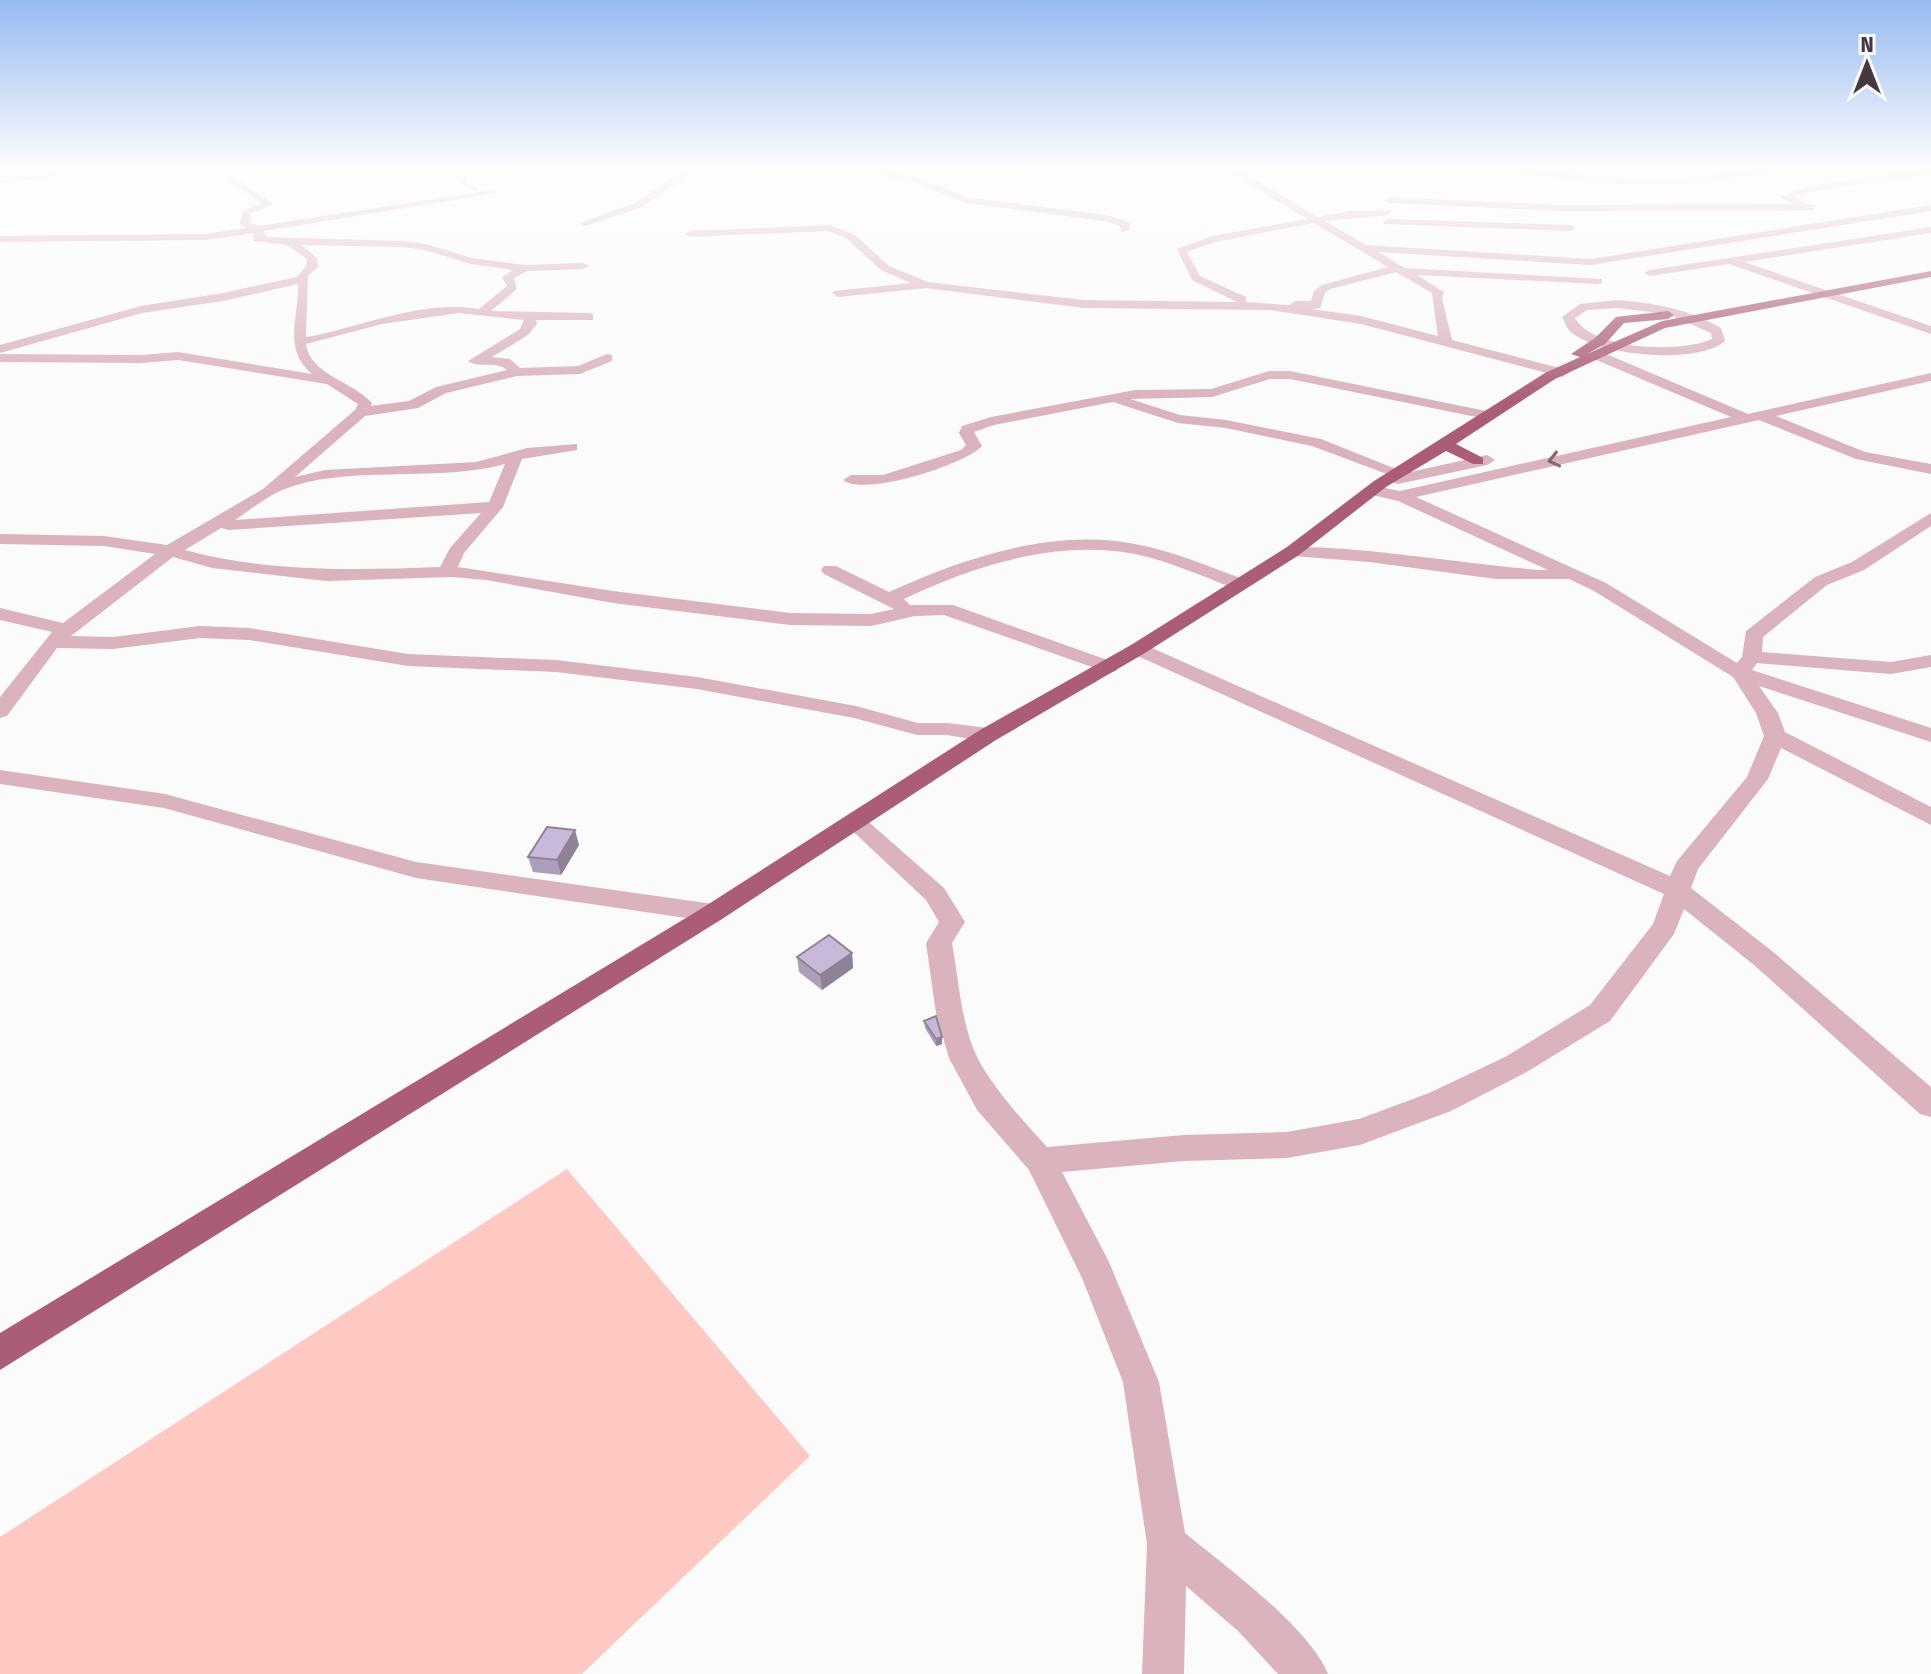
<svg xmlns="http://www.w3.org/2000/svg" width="1931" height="1674" font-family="'Fira Sans Condensed',sans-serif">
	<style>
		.green { fill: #fdc9c2 }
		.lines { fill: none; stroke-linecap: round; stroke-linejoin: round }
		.stream { stroke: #bfc3ff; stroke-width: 3 }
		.minor { fill: #dab3bc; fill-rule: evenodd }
		.highway { fill: #ab5d75; fill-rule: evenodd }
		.wall { fill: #ad9fbb }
		.shaded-wall { fill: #8d8298 }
		.building { fill: #c9b9d9; stroke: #8d8298; stroke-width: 2 }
		.oneway { stroke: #816972 }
	</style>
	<rect width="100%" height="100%" fill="#fbfbfb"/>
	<!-- green -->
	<path class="green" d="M567,1169L810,1456L582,1674H0V1537Z"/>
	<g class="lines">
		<!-- stream -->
		<path class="stream" d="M469,167L463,184L477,190
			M0,181L44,177L81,167"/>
		<!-- minor -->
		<path class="minor" d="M701,167L642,207L585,226L580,223L635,203L686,168Z
			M877,167H887L894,173L920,179L966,197L1106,215L1129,222L1130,230L1121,232L1120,226L1105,221L965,203L914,183L888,177Z
			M1222,167H1233L1318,217L1349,211L1392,210L1389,215L1325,221L1366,245L1591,259L1931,205V211L1591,265L1378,252L1405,268L1602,279V283L1598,284L1417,275L1444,292L1442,298L1452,340L1567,370L1569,373L1562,377L1361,324L1270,310L1084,308L926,288L838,297L832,293L834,291L911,283L881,270L847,239L829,231L690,237L685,234L690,231L830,225L855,235L889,266L928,282L1084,300L1237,302L1192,280L1177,249L1213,236L1307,219ZM1314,223L1388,267L1322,285L1314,291L1311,301H1295L1289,305L1246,302V297L1200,276L1187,252L1215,242ZM1396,272L1432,293L1438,336L1361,316L1311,309L1320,308L1325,293L1330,289Z
			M1457,167C1522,167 1587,178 1653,178C1708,178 1763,167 1818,167L1682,184H1618Z
			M1931,168V174L1816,191L1794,197L1806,204L1817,205L1814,210L1560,211L1388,203L1383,200L1388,197L1560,205L1793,204L1780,197L1815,185Z
			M231,175L273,204L251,214L250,222L259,226L492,190L497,193L264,231L266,237L403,241L426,244L472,258L525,265L583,263L589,266L583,269L527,271L514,278L517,289L491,311L589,313L593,314V320H536L537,324L528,335L492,357L510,359L520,368L578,366L607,354L612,355V361L580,374L517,376L446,393L418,408L365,416L295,477L325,470L476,462L527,448L577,444V450L522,459L503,507L464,553L458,567L613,591L790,613L871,614L894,609L824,574L821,570L824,566H836L889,592C964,558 1052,528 1135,544C1173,551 1210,567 1246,580L1249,584L1240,589L1234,588C1201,576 1169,561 1135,554C1056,539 974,566 904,599L910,605H953L1116,663L1119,667L1116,671L1109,673L944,615L915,616L871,626L790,625L613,603L486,580L452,577L326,581L212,568L173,557L71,636L113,637L200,626L249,628L408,654L556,660L697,677L856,706L918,723H947L988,728L999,735L988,742L947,735H917L854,718L697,689L556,672L408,666L249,640L200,638L113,649L57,648L7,716L0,718V697L52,632L0,620V608L63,623L155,554L104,546L0,544V534L104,536L167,545L263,489L355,410L358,404L327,384L178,360L141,363L0,362V354L141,355L178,352L312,374C282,349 299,318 298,284L223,301L142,313L0,353V345L141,306L223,293L297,277L306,266L307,259L287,245L253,241L254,233L206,240L0,242V236L206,234L246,228L240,224L242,212L261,203L228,180ZM302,245L403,247L425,250L471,264L513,270L502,277L507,286L479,309C421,299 363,327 306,337L308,276L318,267L317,258ZM459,313L524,320L520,329L468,361C479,369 495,360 507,370L436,387L409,401L371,406L372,403C354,382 310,375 306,344L382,324ZM505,464L489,502L235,520C250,510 266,497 282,490C345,464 436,483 505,464ZM481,513L450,548L440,567C355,570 268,573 185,550L221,528L229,530Z
			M1388,219L1571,225L1576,228L1571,231L1384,224L1383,222Z
			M1931,227V233L1744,262L1931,326V334L1729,264L1650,276L1644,273L1650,270Z
			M1617,300C1654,303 1689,309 1721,328L1725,341C1697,365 1601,356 1572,333C1567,329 1565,323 1562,317L1580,304ZM1617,308L1668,314L1711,333L1712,339C1681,353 1594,351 1575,318L1587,310Z
			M1594,353H1604L1748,414L1931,373V381L1776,416L1865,452L1931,464V474L1856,459L1759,420L1416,497L1606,583L1737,663L1742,657L1746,631L1815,577L1852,562L1931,513V526L1864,570L1827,585L1763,637L1762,652L1891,662L1931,655V667L1891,674L1757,663L1752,670L1931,728V742L1759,686L1778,713L1785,732L1931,807V825L1781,748L1768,779L1698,869L1691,888L1772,951L1931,1087V1117L1920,1114L1754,965L1684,909L1674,934L1610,1021L1525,1073L1451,1111L1360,1145L1287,1158L1184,1161L1062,1172L1109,1262L1159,1382L1185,1533C1226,1567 1309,1627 1328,1674H1278L1238,1631L1186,1586L1184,1674H1142L1147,1544L1123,1382L1082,1278L1029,1170L977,1110L949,1058L936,1013L926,943L939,922L926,900L843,822L847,817H863L944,888L965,922L952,943C959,981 961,1025 978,1059C996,1092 1022,1119 1047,1147L1184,1135L1287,1132L1359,1119L1429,1093L1505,1057L1590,1005L1653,924L1664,894L1131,653L1128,649L1131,645H1145L1670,876L1677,861L1747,777L1764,736L1756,713L1733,677L1594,591L1569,579H1496L1369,562L1293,556L1284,551C1300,536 1509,571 1548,570L1398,501L1364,493L1362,490L1370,485L1400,491L1731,417L1594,359Z
			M1269,371H1290L1491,412L1498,416L1491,420L1290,379H1270L1212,397L1130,399L1180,415L1226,420L1321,439L1406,473L1487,455L1495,460L1487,465L1398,484L1392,482V476L1312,446L1226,428L1178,423L1113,402L994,425L974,432L982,446C965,465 863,497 843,480L851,475H883L961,450L966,445L959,433L962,426L991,417L1135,390L1211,389Z
			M0,770L165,794L416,862L713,904L722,907L726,913L722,919L713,922L416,878L164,808L0,784Z"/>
		<!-- highway -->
		<path class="highway" d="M1931,271V277L1665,328L1555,379L1456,444L1483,458V464H1473L1446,451L1386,487L1299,555L1145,653L996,740L722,919L0,1370V1333L704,907L980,730L1131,645L1287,547L1374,481L1545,373L1580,357L1571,354L1595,338L1616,317L1668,311L1674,315L1668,319L1624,323L1605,344L1587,354L1662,321Z"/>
	</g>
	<!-- wall -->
	<path class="wall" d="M579,845L561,875L533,872L528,857Z
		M852,953L853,968L822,990L799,972L797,957Z
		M924,1021L942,1044L936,1046L925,1028Z"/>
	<!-- shaded-wall -->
	<path class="shaded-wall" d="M575,830L579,845L561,875L557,860Z
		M852,953L853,968L822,990L820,975Z
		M942,1037V1044L936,1046V1039Z"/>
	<!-- building -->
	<path class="building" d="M547,827L575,830L557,860L528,857Z
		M829,935L852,953L820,975L797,957Z
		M936,1016L942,1037L936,1039L924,1021Z"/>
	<!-- one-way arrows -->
	<defs><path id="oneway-chevron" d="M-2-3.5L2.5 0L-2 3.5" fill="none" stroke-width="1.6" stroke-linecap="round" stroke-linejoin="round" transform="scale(2)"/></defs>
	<use class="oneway" href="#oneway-chevron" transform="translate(1554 460) rotate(167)"/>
	<!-- sky -->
	<linearGradient id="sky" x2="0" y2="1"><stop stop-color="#97baf1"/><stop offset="0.42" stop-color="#fdfdfd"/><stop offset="1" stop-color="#fdfdfd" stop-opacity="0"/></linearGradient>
	<rect width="1931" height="402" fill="url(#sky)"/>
	<!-- north arrow -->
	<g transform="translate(1867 64)" stroke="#fbfbfb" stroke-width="6" paint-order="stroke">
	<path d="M0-6L14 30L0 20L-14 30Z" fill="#453841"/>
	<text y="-12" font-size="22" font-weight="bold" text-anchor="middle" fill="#453841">N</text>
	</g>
</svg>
